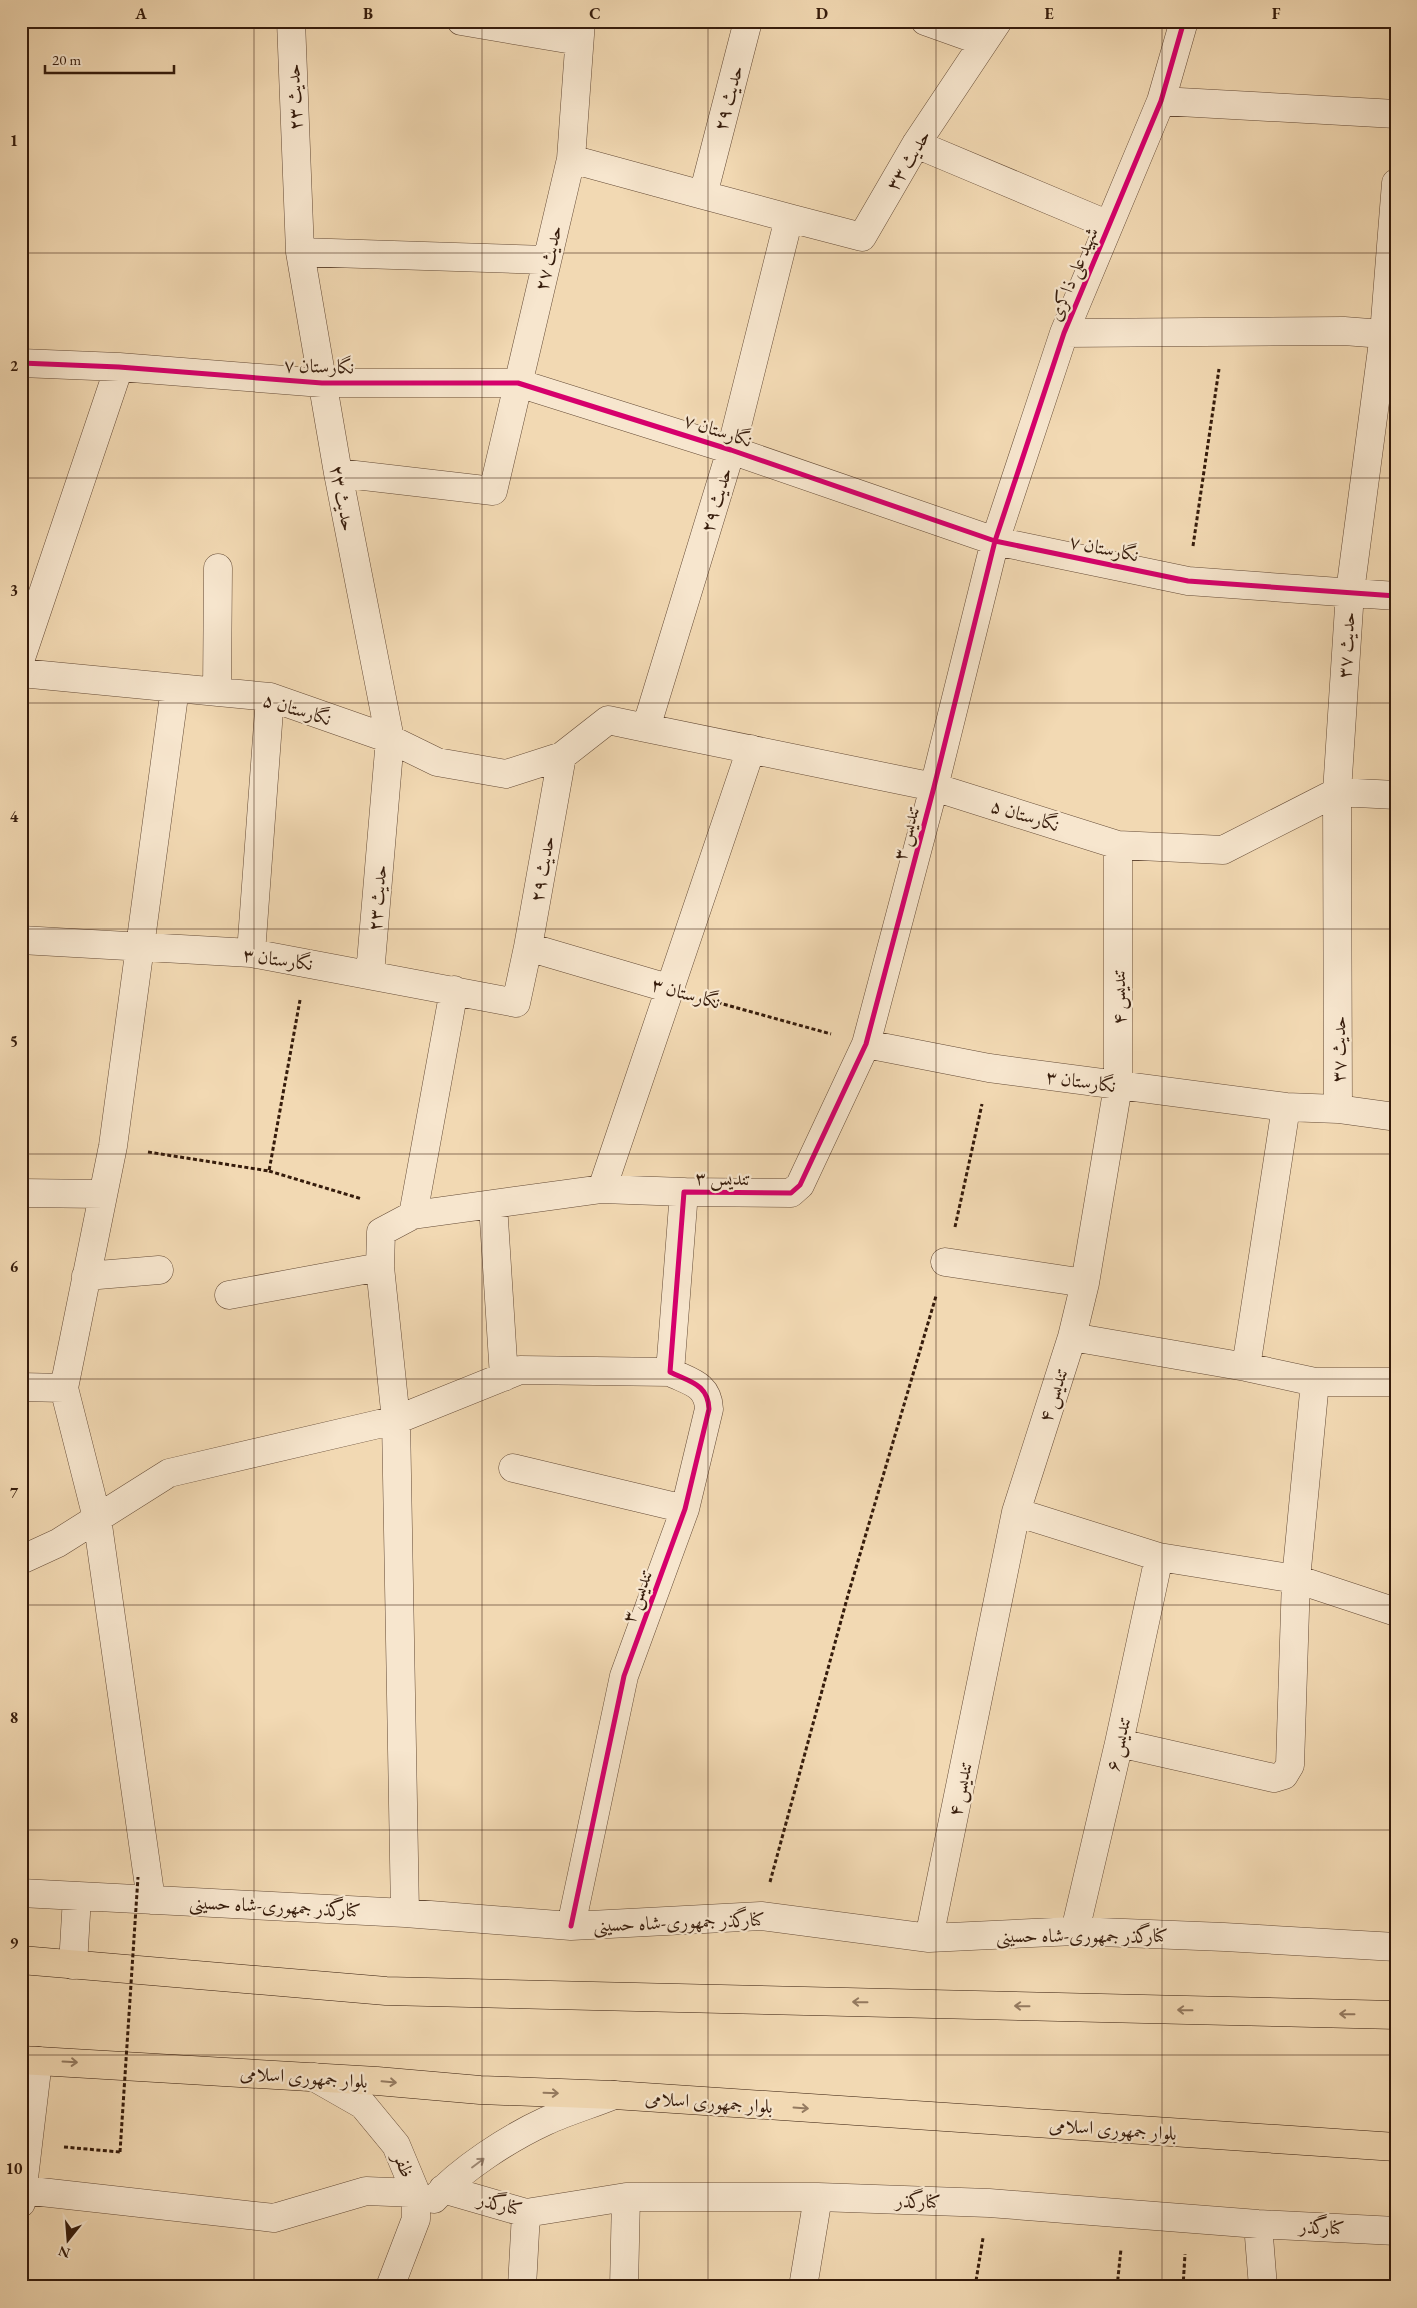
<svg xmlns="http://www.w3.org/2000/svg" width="1417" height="2308" font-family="'EB Garamond',Amiri,serif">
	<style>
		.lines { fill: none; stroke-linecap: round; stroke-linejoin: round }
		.minor-casing { stroke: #654b36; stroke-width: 29 }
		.major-casing { stroke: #361c0c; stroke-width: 29 }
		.path { stroke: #361c0c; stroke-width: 3; stroke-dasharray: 4 2.5; stroke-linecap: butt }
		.minor { stroke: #f7e6ce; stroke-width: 28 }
		.major { stroke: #f2d9b3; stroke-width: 28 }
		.path-bridge { stroke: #361c0c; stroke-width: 3; stroke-dasharray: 4 2.5; stroke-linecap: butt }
		.cycleway-casing { stroke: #f7e6ce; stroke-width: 8 }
		.cycleway { stroke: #d6006c; stroke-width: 5 }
		.oneway { stroke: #947a60 }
		.oneway2 { stroke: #a08b77 }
		.grid { fill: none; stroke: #361c0c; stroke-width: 1; stroke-opacity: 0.55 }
		.labels { text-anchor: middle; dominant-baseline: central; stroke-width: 4.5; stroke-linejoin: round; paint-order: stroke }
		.street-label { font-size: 19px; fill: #361c0c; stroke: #f7e6ce }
		.neatline { fill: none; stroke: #361c0c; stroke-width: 2 }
		.grid-label { font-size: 16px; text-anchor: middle; font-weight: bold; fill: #361c0c }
	</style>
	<rect width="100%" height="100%" fill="#f2d9b3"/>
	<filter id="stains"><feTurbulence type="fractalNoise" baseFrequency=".004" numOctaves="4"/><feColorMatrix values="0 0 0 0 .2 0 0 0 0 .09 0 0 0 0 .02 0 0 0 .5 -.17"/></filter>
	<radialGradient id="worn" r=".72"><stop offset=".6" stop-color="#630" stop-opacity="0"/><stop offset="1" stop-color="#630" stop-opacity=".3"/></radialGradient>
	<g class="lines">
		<defs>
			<path id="minor" d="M291,21L300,252L338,473L390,739L370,974
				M461,21L579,41
				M925,21L984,42
				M1161,101L1396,114
				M916,144L1109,225
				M571,159L703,195
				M789,218L862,237L916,144L998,21
				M300,252L547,260
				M1064,333L1344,331L1396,335
				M21,363L119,367L322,383H518L731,450L995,541L1188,581L1396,596
				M338,473L493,491L571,159L581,21
				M21,658L119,367
				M21,673L270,697L390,739L437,762L506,774L562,756
				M217,692L218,568
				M646,728L934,787L1118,845L1223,850L1337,792L1396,795
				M21,940L251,953L516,1003L528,947L671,989
				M528,947L562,756L608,720L646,728L731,450L789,218L703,195L748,21
				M251,953L270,697
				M866,1044L989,1068L1286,1107L1338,1109L1396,1117
				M1338,1109L1337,792L1350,592L1384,334L1396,183
				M602,1189L751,749
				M21,1193L103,1194
				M493,1204L504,1377
				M413,1215L602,1189L684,1192
				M945,1262L1085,1283
				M86,1276L159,1270
				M229,1295L380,1267
				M1072,1337L1246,1367L1315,1382H1396
				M1246,1367L1286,1107
				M21,1387L64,1388
				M513,1468L685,1509
				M1016,1512L1159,1557L1296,1579L1396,1612
				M21,1560L58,1543L169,1473L396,1420L520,1370L670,1372
				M1119,1743L1274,1778L1284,1775L1290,1765L1296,1579L1315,1382
				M21,1893L405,1913L571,1926L761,1916L929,1938L1075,1931L1224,1937L1396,1947
				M151,1900L97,1518L64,1388L113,1146L175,688
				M405,1913L396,1420L380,1267L381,1232L413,1215L454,990
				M571,1926L624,1676L685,1509L709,1409C708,1384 690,1382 670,1372L684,1192L791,1193L800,1185L866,1044L934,787L995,541L1064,333L1161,101L1184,21
				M1075,1931L1119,1743L1159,1557
				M929,1938L1016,1512L1072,1337L1085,1283L1118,1086V845
				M73,1965L77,1897
				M314,2077L363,2105L396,2145L416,2193V2219L390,2287
				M443,2189L526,2213L626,2197H818L989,2203L1258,2224L1396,2231
				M23,2190L274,2218L366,2191L416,2193
				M434,2199C461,2169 509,2138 546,2121C568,2111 592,2104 614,2095
				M21,2203L38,2061
				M1258,2224L1263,2287
				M522,2287L526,2213
				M624,2287L626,2197
				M803,2287L818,2197"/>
			<path id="major" d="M21,1960L386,1991L1396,2015
				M21,2060L377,2081L480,2090L614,2095L1396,2147"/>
		</defs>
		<!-- minor casing -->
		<use href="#minor" class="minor-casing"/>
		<!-- major casing -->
		<use href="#major" class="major-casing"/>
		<!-- path -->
		<path class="path" d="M1193,546L1219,369
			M705,999L831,1034
			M148,1152L269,1171L300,1000
			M269,1171L362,1199
			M955,1227L982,1104
			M770,1882L848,1595L936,1296
			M64,2147L120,2152
			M975,2287L983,2238
			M1117,2287L1121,2249
			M1183,2287L1185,2254"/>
		<!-- minor -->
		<use href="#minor" class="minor"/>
		<!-- major -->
		<use href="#major" class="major"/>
		<!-- path-bridge -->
		<path class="path-bridge" d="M120,2152L138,1877"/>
		<defs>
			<path id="cycleway" d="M21,363L119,367L322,383H518L731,450L995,541L1188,581L1396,596
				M571,1926L624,1676L685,1509L709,1409C708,1384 690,1382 670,1372L684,1192L791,1193L800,1185L866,1044L934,787L995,541L1064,333L1161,101L1184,21"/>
		</defs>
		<!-- cycleway casing -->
		<use href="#cycleway" class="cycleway-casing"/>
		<!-- cycleway -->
		<use href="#cycleway" class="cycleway"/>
	</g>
	<!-- one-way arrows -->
	<defs><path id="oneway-shaft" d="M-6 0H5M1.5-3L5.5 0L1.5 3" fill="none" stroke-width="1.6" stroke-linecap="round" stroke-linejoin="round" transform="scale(1.25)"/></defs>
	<g class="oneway">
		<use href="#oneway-shaft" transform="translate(860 2002) rotate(-179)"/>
		<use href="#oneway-shaft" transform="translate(1022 2006) rotate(-179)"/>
		<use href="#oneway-shaft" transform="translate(1185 2010) rotate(-179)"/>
		<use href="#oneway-shaft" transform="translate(1347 2014) rotate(-179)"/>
		<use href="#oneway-shaft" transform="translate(70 2062) rotate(3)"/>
		<use href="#oneway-shaft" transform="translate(389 2082) rotate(5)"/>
		<use href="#oneway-shaft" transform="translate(551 2093) rotate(2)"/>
		<use href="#oneway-shaft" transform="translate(801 2108) rotate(4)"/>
	</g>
	<use class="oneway2" href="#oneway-shaft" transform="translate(478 2163) rotate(-37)"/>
	<!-- grid -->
	<path class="grid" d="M254,21V2287M482,21V2287M708,21V2287M936,21V2287M1162,21V2287M21,253H1396M21,478H1396M21,703H1396M21,929H1396M21,1154H1396M21,1379H1396M21,1605H1396M21,1830H1396M21,2055H1396"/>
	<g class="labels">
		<!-- street labels -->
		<g class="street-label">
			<text transform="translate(294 97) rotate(-92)">حدیث ۲۳</text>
			<text transform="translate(728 98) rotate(-75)">حدیث ۲۹</text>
			<text transform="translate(908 160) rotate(-59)">حدیث ۳۳</text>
			<text transform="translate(548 258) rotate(-77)">حدیث ۲۷</text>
			<text transform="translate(1073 274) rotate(-67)">شهید علی ذاکری</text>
			<text transform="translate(319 366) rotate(2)">نگارستان ۷</text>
			<text transform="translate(718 430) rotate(18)">نگارستان ۷</text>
			<text transform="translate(343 498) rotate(79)">حدیث ۲۳</text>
			<text transform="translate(716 500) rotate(-73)">حدیث ۲۹</text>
			<text transform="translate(1104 548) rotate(12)">نگارستان ۷</text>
			<text transform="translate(1346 645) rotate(-86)">حدیث ۳۷</text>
			<text transform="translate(297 709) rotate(17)">نگارستان ۵</text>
			<text transform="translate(1025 815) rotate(17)">نگارستان ۵</text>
			<text transform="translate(906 833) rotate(-75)">تندیس ۳</text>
			<text transform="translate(542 869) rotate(-80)">حدیث ۲۹</text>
			<text transform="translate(377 898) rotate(-85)">حدیث ۲۳</text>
			<text transform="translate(278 959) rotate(8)">نگارستان ۳</text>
			<text transform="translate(686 993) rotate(16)">نگارستان ۳</text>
			<text transform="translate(1118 997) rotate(-90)">تندیس ۴</text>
			<text transform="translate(1338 1049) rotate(-90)">حدیث ۳۷</text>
			<text transform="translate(1081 1081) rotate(8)">نگارستان ۳</text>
			<text transform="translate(723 1178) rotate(1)">تندیس ۳</text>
			<text transform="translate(1053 1395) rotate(-72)">تندیس ۴</text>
			<text transform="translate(637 1596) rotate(-70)">تندیس ۳</text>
			<text transform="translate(1118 1744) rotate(-77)">تندیس ۶</text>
			<text transform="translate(960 1789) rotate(-78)">تندیس ۴</text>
			<text transform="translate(275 1906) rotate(3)">کنارگذر جمهوری-شاه حسینی</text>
			<text transform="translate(679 1922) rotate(-2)">کنارگذر جمهوری-شاه حسینی</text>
			<text x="1082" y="1935">کنارگذر جمهوری-شاه حسینی</text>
			<text transform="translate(304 2077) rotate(4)">بلوار جمهوری اسلامی</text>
			<text transform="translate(709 2102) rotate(4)">بلوار جمهوری اسلامی</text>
			<text transform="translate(1113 2129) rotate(4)">بلوار جمهوری اسلامی</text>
			<text transform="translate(404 2165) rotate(67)">ظفر</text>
			<text transform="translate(918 2201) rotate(2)">کنارگذر</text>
			<text transform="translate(500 2204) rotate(14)">کنارگذر</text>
			<text transform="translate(1322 2227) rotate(3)">کنارگذر</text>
		</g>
	</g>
	<!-- margin -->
	<rect width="1417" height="2308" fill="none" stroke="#f2d9b3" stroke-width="55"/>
	<!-- north arrow -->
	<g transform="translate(68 2240) rotate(197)" stroke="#f7e6ce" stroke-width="4" paint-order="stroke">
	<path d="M0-4L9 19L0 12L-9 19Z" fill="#361c0c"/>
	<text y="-8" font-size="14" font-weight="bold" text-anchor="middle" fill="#361c0c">N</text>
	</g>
	<!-- scale -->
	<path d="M45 65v8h129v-8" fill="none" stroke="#361c0c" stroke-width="2.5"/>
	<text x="52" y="65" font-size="15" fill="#361c0c" stroke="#f7e6ce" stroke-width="4" paint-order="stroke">20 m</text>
	<rect x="28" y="28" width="1362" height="2252" class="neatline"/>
	<g class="grid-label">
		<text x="141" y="19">A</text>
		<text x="368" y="19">B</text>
		<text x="595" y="19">C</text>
		<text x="822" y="19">D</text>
		<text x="1049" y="19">E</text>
		<text x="1276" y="19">F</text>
		<text x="14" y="146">1</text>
		<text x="14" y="371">2</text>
		<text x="14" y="596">3</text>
		<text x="14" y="822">4</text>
		<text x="14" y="1047">5</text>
		<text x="14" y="1272">6</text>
		<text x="14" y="1498">7</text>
		<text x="14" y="1723">8</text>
		<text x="14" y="1948">9</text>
		<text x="14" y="2174">10</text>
	</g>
	<rect width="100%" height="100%" filter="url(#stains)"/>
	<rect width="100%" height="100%" fill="url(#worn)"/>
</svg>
